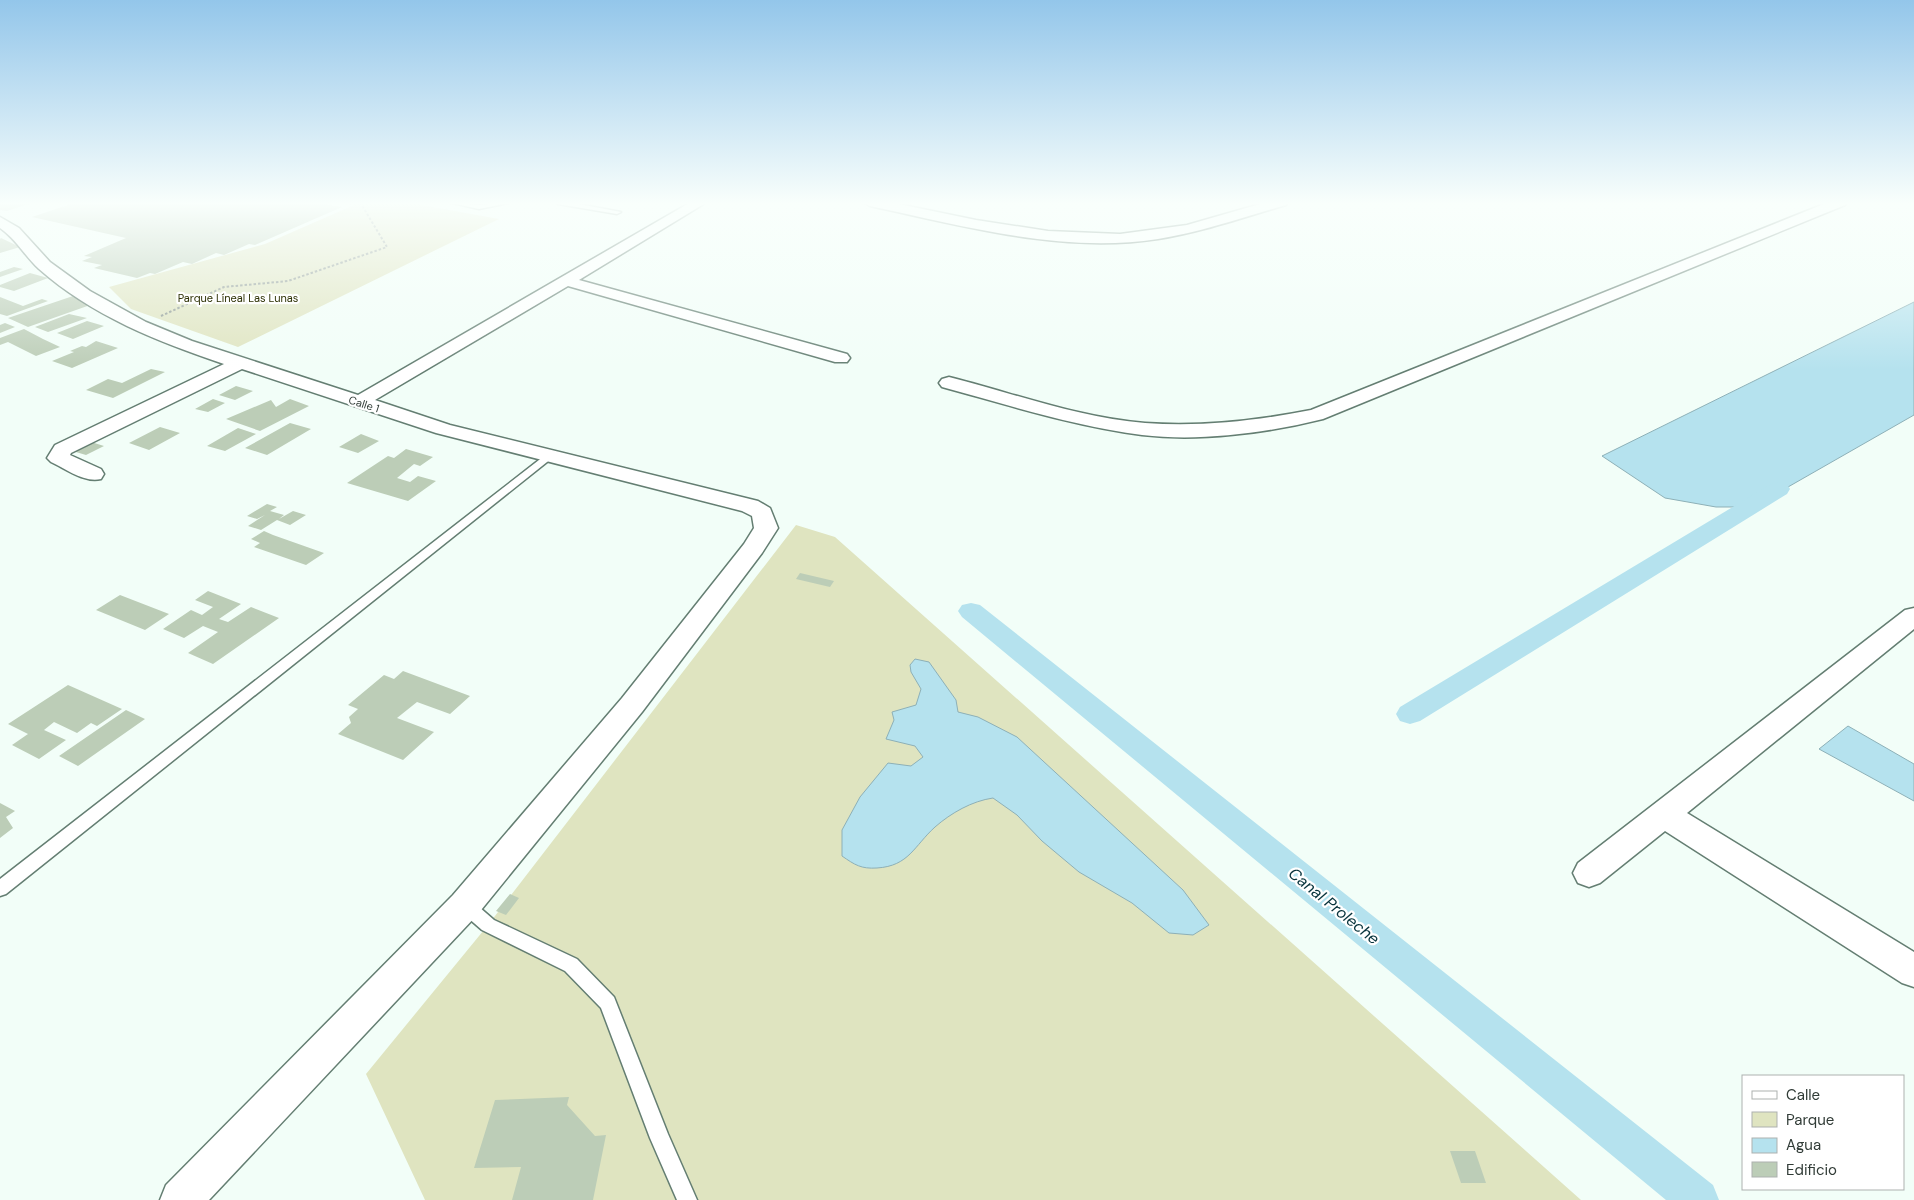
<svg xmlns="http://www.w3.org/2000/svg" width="1914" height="1200" font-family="'DM Sans',sans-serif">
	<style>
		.green { fill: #dfe4c0 }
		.water { fill: #b5e2ee; stroke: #8db0b7 }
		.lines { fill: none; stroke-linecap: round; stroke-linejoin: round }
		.canal { fill: #b5e2ee; fill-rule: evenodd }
		.building { fill: #bccdb7 }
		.lane-casing { stroke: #647e72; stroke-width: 3 }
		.street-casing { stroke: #647e72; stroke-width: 3 }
		.path { stroke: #8d9893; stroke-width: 2; stroke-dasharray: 2.5 2; stroke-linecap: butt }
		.lane { fill: #fff; fill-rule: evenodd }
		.street { fill: #fff; fill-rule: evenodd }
		.labels { text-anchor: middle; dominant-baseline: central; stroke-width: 4.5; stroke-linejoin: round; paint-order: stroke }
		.far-park-label { font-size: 11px; fill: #2d3104; stroke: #fff }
		.far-street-label { font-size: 11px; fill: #313c37; stroke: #fff }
		.near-water-label { font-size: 16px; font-style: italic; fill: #07333c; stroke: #fff }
	</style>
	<rect width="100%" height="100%" fill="#f2fef8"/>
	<!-- green -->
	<path class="green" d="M336,202H405L499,219L238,347L131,309L109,287L265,244L354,205Z
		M796,525L835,537L1581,1200H425L366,1074L488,925Z"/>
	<!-- water -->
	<path class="water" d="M1914,302V415L1753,507H1716L1665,498L1602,456Z
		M915,659L929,662L956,700L958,712L978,717L1017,737L1183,890L1209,925L1193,935L1169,933L1132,903L1079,872L1042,841L1017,815L993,798C972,801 951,813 935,827C914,846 909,866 877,868C861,869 855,865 842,856V830L860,797L888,763L911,766L923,757L915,746L886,739L894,720L892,712L916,705L921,689L911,672L910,665Z
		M1848,726L1914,764V801L1819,749Z"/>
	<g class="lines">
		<!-- canal -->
		<path class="canal" d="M1779,482L1787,484L1790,489L1787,494L1420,721L1410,724L1400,721L1396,714L1400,707L1771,484Z
			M971,603L980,605L1713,1185L1719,1200H1666L962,617L958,611L962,605Z"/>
	</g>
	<!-- building -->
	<path class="building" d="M0,202H35L7,211L0,210Z
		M77,202H313L342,207L255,245L249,244L224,255L216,253L192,264L183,262L155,274L150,273L137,278L94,268L102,265L82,261L92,257L84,256L126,238L32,217Z
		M0,239L1,238L20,247L0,253Z
		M14,267L23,269L0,277V272Z
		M30,273L48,278L14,291L0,287V285Z
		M73,296L93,304L28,327L8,318Z
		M0,297L23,306L42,299L48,301L7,316L0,314Z
		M69,314L87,318L48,332L35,327Z
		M87,321L104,326L73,339L57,333Z
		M5,323L15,327L0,333V325Z
		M24,329L43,339L60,347L36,356L8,342L0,345V338Z
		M96,341L118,348L72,368L52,361L74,352L70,351L82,346L86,347Z
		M151,369L165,372L113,398L86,390L108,379L122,383Z
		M236,386L253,391L235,400L219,395Z
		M213,399L225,403L208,412L195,409Z
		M290,399L309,406L260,431L226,419L271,400L276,407Z
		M290,423L311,429L267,455L245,448Z
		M160,427L180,433L149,450L129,443Z
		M238,428L256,434L225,451L207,446Z
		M361,434L379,441L358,453L339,447Z
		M88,441L104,446L86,455L69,450Z
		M406,449L433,457L420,466L414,464L397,478L410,482L418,476L436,481L408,501L347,483L388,456L394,458Z
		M267,504L277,507L270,511L284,515L279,519L293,511L306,515L290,525L277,520L261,530L248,526L265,515L257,519L247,516Z
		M264,531L273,535L324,553L306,565L254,547L260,543L251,539Z
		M800,573L834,581L830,587L796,579Z
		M208,591L241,604L219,619L228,622L251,607L279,618L213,664L188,653L218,632L203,626L184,638L163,629L191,610L202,615L213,607L195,600Z
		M120,595L169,614L145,630L96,610Z
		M403,671L470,696L450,714L417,702L397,718L434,732L403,760L338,734L351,723L349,717L358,709L348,705L384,675L394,679Z
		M68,685L122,709L97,726L91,723L77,733L54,722L44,730L66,740L39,759L12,745L28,734L8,724Z
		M126,710L145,719L78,766L59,756Z
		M0,803L15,811L6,817L13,828L0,838Z
		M510,894L519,898L506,915L496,911Z
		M569,1097L567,1105L595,1136L606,1135L593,1200H512L521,1167L474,1168L495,1100Z
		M1450,1151H1475L1486,1183H1461Z"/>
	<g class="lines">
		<defs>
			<path id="lane" d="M448,202C459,201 470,205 480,205C491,204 502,201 513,202L479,209Z
				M555,202H568L621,212L617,214L558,204Z
				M548,453L553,456L552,458L6,894L0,896V879Z
				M465,898L471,900L494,920L577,959L614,997L668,1134L697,1200H677L650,1138L601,1008L565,971L482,930L459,910L457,905L459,900Z"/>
			<path id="street" d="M691,202H707L579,280L847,354L850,358L847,362H835L568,286L375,400L450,425L758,501L770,508L778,528L762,553L642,712L477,915L209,1200H160L166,1185L453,895L622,698L744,544L754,528L752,516L742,511L436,433L242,369L71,453L70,455L101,469L104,474L101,479C84,483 66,469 51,462L47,458L55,445L224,364C159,342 92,316 39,269C25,256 16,239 0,228V217L19,228L50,262L90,291L146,322L192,341L358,395Z
				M863,202H889L976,220L1048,231L1120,234L1187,225L1267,202H1288L1286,205C1244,217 1202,232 1158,239C1062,254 964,226 870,206Z
				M1829,202H1847L1845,205L1323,419C1267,433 1199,442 1142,435C1074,426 1008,405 942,387L939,383L942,379L949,377C1013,393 1079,418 1145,423C1201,427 1255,421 1311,410Z
				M1914,608V629L1687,813L1914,952V987L1902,983L1665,831L1600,883L1589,887L1578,883L1573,873L1578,863L1905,610Z"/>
		</defs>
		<!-- lane casing -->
		<use href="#lane" class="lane-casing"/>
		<!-- street casing -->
		<use href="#street" class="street-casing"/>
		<!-- path -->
		<path class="path" d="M161,316L224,287L288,281L387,247L360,202"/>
		<!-- lane -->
		<use href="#lane" class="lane"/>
		<!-- street -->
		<use href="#street" class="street"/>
	</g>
	<!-- sky -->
	<linearGradient id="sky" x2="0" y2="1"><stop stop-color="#93c6ea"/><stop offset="0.55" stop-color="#f9fffc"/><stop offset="1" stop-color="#f9fffc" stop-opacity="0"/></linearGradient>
	<rect width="1914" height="370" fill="url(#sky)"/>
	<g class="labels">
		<!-- far-park labels -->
		<g class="far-park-label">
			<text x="238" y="298">Parque Líneal Las Lunas</text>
		</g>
		<!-- far-street labels -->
		<g class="far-street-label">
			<text transform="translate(364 404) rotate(18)">Calle 1</text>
		</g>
		<!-- near-water labels -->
		<g class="near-water-label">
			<text transform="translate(1334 906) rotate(39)">Canal Proleche</text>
		</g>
	</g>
	<!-- legend -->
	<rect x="1742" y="1075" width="162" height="115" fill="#ffffff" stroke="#adb1af"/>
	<rect x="1752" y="1091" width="25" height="8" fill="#ffffff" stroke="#adb1af"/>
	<text x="1786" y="1100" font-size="15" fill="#313c37">Calle</text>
	<rect x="1752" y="1112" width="25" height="15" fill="#dfe4c0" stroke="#adb1af"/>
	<text x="1786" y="1125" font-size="15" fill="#313c37">Parque</text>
	<rect x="1752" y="1138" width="25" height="15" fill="#b5e2ee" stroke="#adb1af"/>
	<text x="1786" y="1150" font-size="15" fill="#313c37">Agua</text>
	<rect x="1752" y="1162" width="25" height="15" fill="#bccdb7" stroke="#adb1af"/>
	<text x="1786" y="1175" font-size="15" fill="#313c37">Edificio</text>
</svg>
